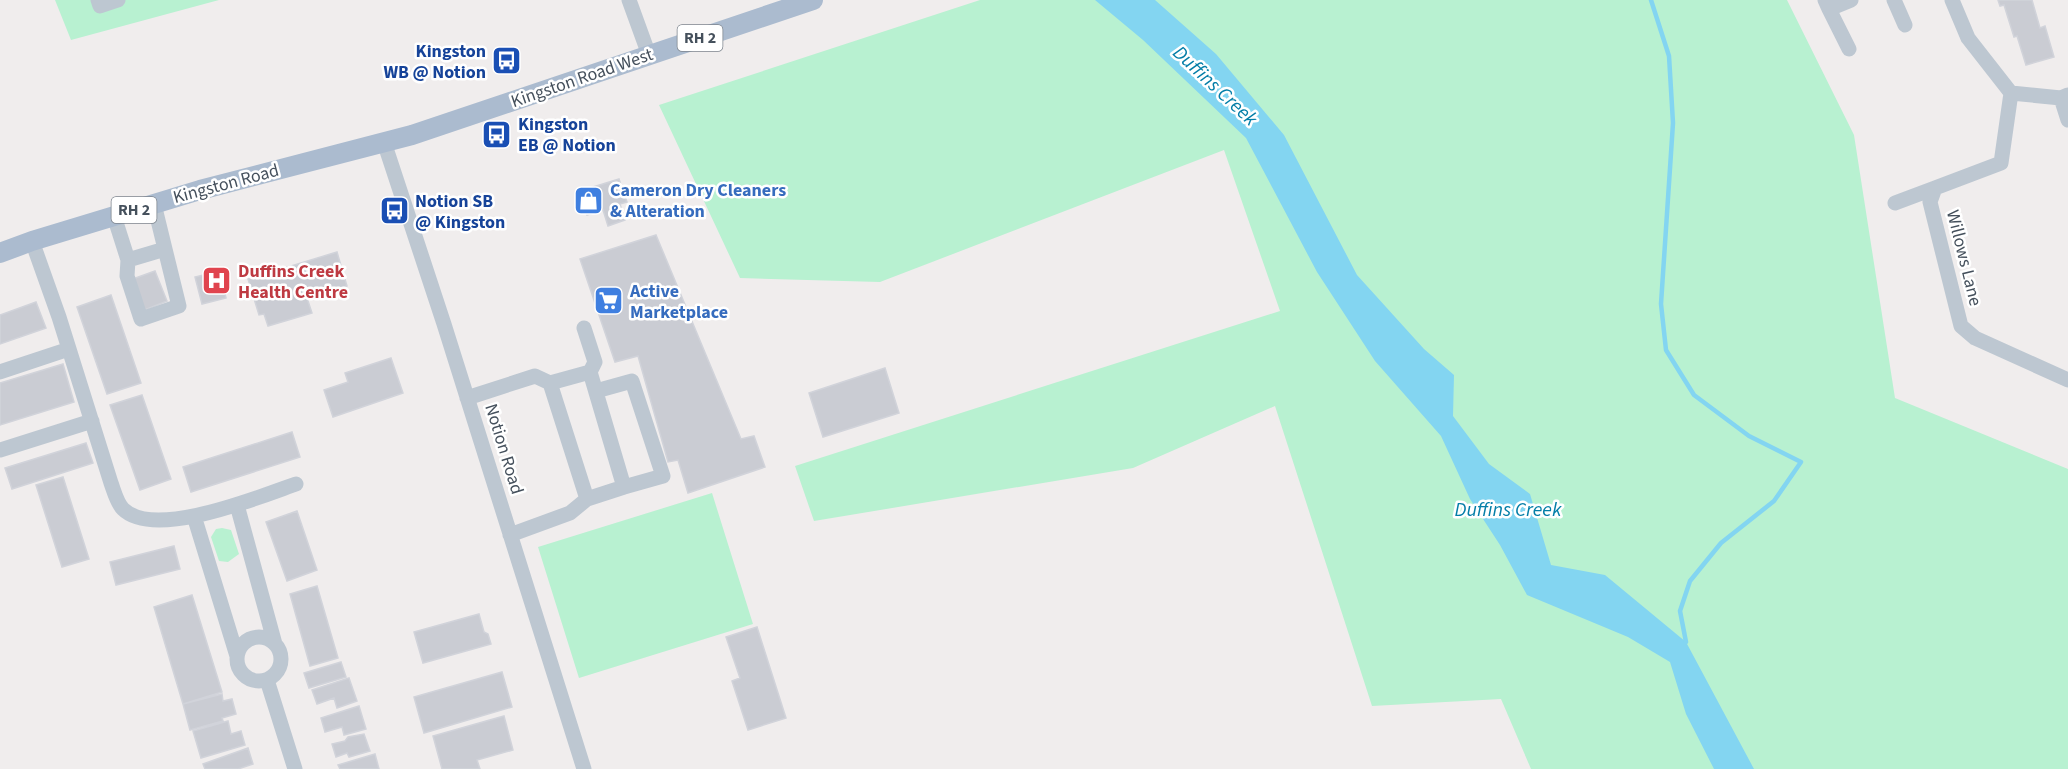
<svg xmlns="http://www.w3.org/2000/svg" width="2068" height="769" font-family="'Source Sans 3',sans-serif">
	<style>
		.green { fill: #b8f1d1 }
		.water { fill: #83d5f1 }
		.lines { fill: none; stroke-linecap: round; stroke-linejoin: round }
		.stream { stroke: #83d5f1; stroke-width: 4.5 }
		.building { fill: #caccd3; stroke: #d1d3da; stroke-width: 1.5 }
		.minor { stroke: #bdc7d1; stroke-width: 15 }
		.major { stroke: #abbbcf; stroke-width: 20 }
		.labels { text-anchor: middle; dominant-baseline: central; stroke-width: 5; stroke-linejoin: round; paint-order: stroke }
		.shield { fill: #fff; stroke: #7d848d; stroke-width: 1.5 }
		.shield-label { font-size: 16px; font-weight: bold; fill: #45505c }
		.transit-label { font-size: 18px; font-weight: bold; fill: #164399; stroke: #fff; text-anchor: start }
		.street-label { font-size: 18px; fill: #45505c; stroke: #fff }
		.shop-label { font-size: 18px; font-weight: bold; fill: #366cbe; stroke: #fff; text-anchor: start }
		.health-label { font-size: 18px; font-weight: bold; fill: #be3a42; stroke: #fff; text-anchor: start }
		.water-label { font-size: 20px; font-style: italic; fill: #047ea8; stroke: #fff }
	</style>
	<rect width="100%" height="100%" fill="#f0eded"/>
	<!-- green -->
	<path class="green" d="M55,0H219L71,40Z
		M980,0H1787L1854,135L1895,398L2068,469V769H1531L1501,699L1372,706L1275,406L1133,468L814,521L795,466L1280,311L1224,150L880,282L740,278L659,105Z
		M712,493L753,624L579,678L538,547Z
		M222,528L231,530L239,554L228,562L219,561L211,537L216,529Z"/>
	<!-- water -->
	<path class="water" d="M1095,0H1155L1216,54L1284,135L1357,275L1424,349L1454,375L1453,416L1489,464L1530,494L1551,565L1605,575L1686,642L1754,769H1714L1686,714L1670,662L1628,637L1527,595L1500,545L1470,499L1441,436L1375,361L1317,272L1246,138L1143,40Z"/>
	<g class="lines">
		<!-- stream -->
		<path class="stream" d="M1651,0L1669,56L1673,123L1661,304L1666,350L1694,395L1749,436L1801,462L1774,501L1721,543L1690,581L1680,611L1686,642"/>
	</g>
	<!-- building -->
	<path class="building" d="M1998,0H2032L2040,28L2045,26L2054,57L2026,65L2017,36L2014,37L2004,5L2000,6Z
		M619,179L627,202L620,204L625,220L608,226L603,210L587,215L580,191Z
		M656,235L741,439L754,436L765,467L688,493L678,460L668,462L638,356L615,362L580,259Z
		M337,252L347,286L307,298L312,313L268,326L264,314L259,315L248,279Z
		M155,271L167,301L142,311L130,280Z
		M220,271L226,298L202,304L195,277Z
		M111,295L141,383L107,394L77,307Z
		M36,302L46,328L0,344V315Z
		M391,358L403,393L333,417L324,390L348,382L345,373Z
		M63,364L74,402L0,425V383Z
		M885,368L899,413L823,437L809,393Z
		M142,395L171,479L140,490L110,405Z
		M292,432L300,457L191,492L183,467Z
		M86,443L93,463L12,489L5,468Z
		M63,477L89,559L62,567L36,485Z
		M297,511L317,570L287,581L266,522Z
		M174,546L180,569L116,585L110,562Z
		M317,586L338,658L310,666L290,594Z
		M192,595L222,692L183,704L154,607Z
		M479,614L484,632L488,634L491,644L423,663L414,632Z
		M757,627L786,718L748,730L732,681L740,678L726,637Z
		M341,662L346,677L309,688L304,673Z
		M502,672L512,707L424,733L414,697Z
		M349,678L357,701L337,708L334,698L317,704L312,690Z
		M222,694L223,701L232,699L236,714L222,718L223,721L190,730L183,704Z
		M359,706L366,729L344,735L342,727L325,732L321,718Z
		M504,716L513,750L477,760L480,769H442L433,736Z
		M228,721L231,734L241,731L245,745L201,758L193,731Z
		M364,734L370,751L349,757L347,753L336,757L332,744L345,741L348,737Z
		M248,748L253,764L238,769H205L203,764Z
		M375,754L379,769H340L338,765Z"/>
	<g class="lines">
		<!-- minor -->
		<path class="minor" d="M98,0L100,6L118,0
			M629,0L649,55
			M1825,0L1829,9L1851,0
			M1894,0L1905,25
			M1952,0L1968,38L2011,93L2061,98L2068,95
			M1829,9L1849,49
			M2011,93L2001,163L1935,188L1930,202L1961,326L1975,338L2068,380
			M2061,98L2068,120
			M384,142L444,324L584,769
			M1895,203L1935,188
			M114,216L128,260L165,249L154,204
			M32,241L59,317L111,483C114,491 117,503 123,509C154,540 259,497 296,484
			M128,260L127,276L141,319L179,306L165,249
			M584,328L595,362L590,372
			M0,372L69,349
			M596,391L632,381L663,476L624,487
			M467,398L535,376L550,383L590,372L624,487L587,499L550,383
			M0,450L92,421
			M237,505L275,644
			M194,516L237,656
			M510,535L570,513L587,499
			M237 659a22 22 0 1 1 44 0a22 22 0 1 1-44 0Z
			M267,680L295,769"/>
		<!-- major -->
		<path class="major" d="M0,253L32,241L200,190L412,135L813,0"/>
	</g>
	<!-- icons -->
	<defs>
		<symbol id="bus-square" viewBox="-11 -11 22 22"><rect x="-9" y="-9" width="18" height="18" rx="4" fill="#1a4fb4" stroke="#fff"/><path d="M-5-6H5V4H4V6H2V4H-2V6H-4V4H-5ZM-3.5-4V0h7V-4ZM-3.5 1.2v1.5H-2V1.2ZM2 1.2v1.5H3.5V1.2Z" fill="#fff"/></symbol>
		<symbol id="shop-square" viewBox="-11 -11 22 22"><rect x="-9" y="-9" width="18" height="18" rx="4" fill="#3f7fe0" stroke="#fff"/><path d="M-5-2.5h2.3a2.7 3.5 0 0 1 5.4 0H5L5.5 6h-11ZM-1.5-2.5h3a1.5 2.3 0 0 0-3 0Z" fill="#fff"/></symbol>
		<symbol id="hospital-square" viewBox="-11 -11 22 22"><rect x="-9" y="-9" width="18" height="18" rx="4" fill="#e0444e" stroke="#fff"/><path d="M-5-5h3v3.5h4V-5h3V5h-3V1.5h-4V5h-3Z" fill="#fff"/></symbol>
		<symbol id="supermarket-square" viewBox="-11 -11 22 22"><rect x="-9" y="-9" width="18" height="18" rx="4" fill="#3f7fe0" stroke="#fff"/><path d="M-6-5.5h2.5l.6 2H6L4.5 2H-2.5L-4.4-4H-6ZM-1.5 3.2a1.3 1.3 0 1 0 .1 0ZM3 3.2a1.3 1.3 0 1 0 .1 0Z" fill="#fff"/></symbol>
	</defs>
	<g fill-rule="evenodd">
		<use href="#bus-square" x="490" y="44" width="33" height="33"/>
		<use href="#bus-square" x="480" y="118" width="33" height="33"/>
		<use href="#shop-square" x="572" y="184" width="33" height="33"/>
		<use href="#bus-square" x="378" y="194" width="33" height="33"/>
		<use href="#hospital-square" x="200" y="264" width="33" height="33"/>
		<use href="#supermarket-square" x="592" y="284" width="33" height="33"/>
	</g>
	<g class="labels">
		<!-- shield labels -->
		<g class="shield">
			<rect x="677.5" y="25" width="45" height="26" rx="4.5"/>
			<rect x="111.5" y="197" width="45" height="26" rx="4.5"/>
		</g>
		<g class="shield-label">
			<text x="700" y="38">RH 2</text>
			<text x="134" y="210">RH 2</text>
		</g>
		<!-- transit labels -->
		<g class="transit-label">
			<text x="486" y="51" text-anchor="end">Kingston<tspan x="486" dy="21">WB @ Notion</tspan></text>
			<text x="518" y="124">Kingston<tspan x="518" dy="21">EB @ Notion</tspan></text>
			<text x="415" y="201">Notion SB<tspan x="415" dy="21">@ Kingston</tspan></text>
		</g>
		<!-- street labels -->
		<g class="street-label">
			<text transform="translate(582 78) rotate(-19)">Kingston Road West</text>
			<text transform="translate(226 184) rotate(-15)">Kingston Road</text>
			<text transform="translate(1964 258) rotate(76)">Willows Lane</text>
			<text transform="translate(504 449) rotate(73)">Notion Road</text>
		</g>
		<!-- shop labels -->
		<g class="shop-label">
			<text x="610" y="190">Cameron Dry Cleaners<tspan x="610" dy="21">&amp; Alteration</tspan></text>
			<text x="630" y="291">Active<tspan x="630" dy="21">Marketplace</tspan></text>
		</g>
		<!-- health labels -->
		<g class="health-label">
			<text x="238" y="271">Duffins Creek<tspan x="238" dy="21">Health Centre</tspan></text>
		</g>
		<!-- water labels -->
		<g class="water-label">
			<text transform="translate(1215 86) rotate(43)">Duffins Creek</text>
			<text x="1508" y="510">Duffins Creek</text>
		</g>
	</g>
</svg>
